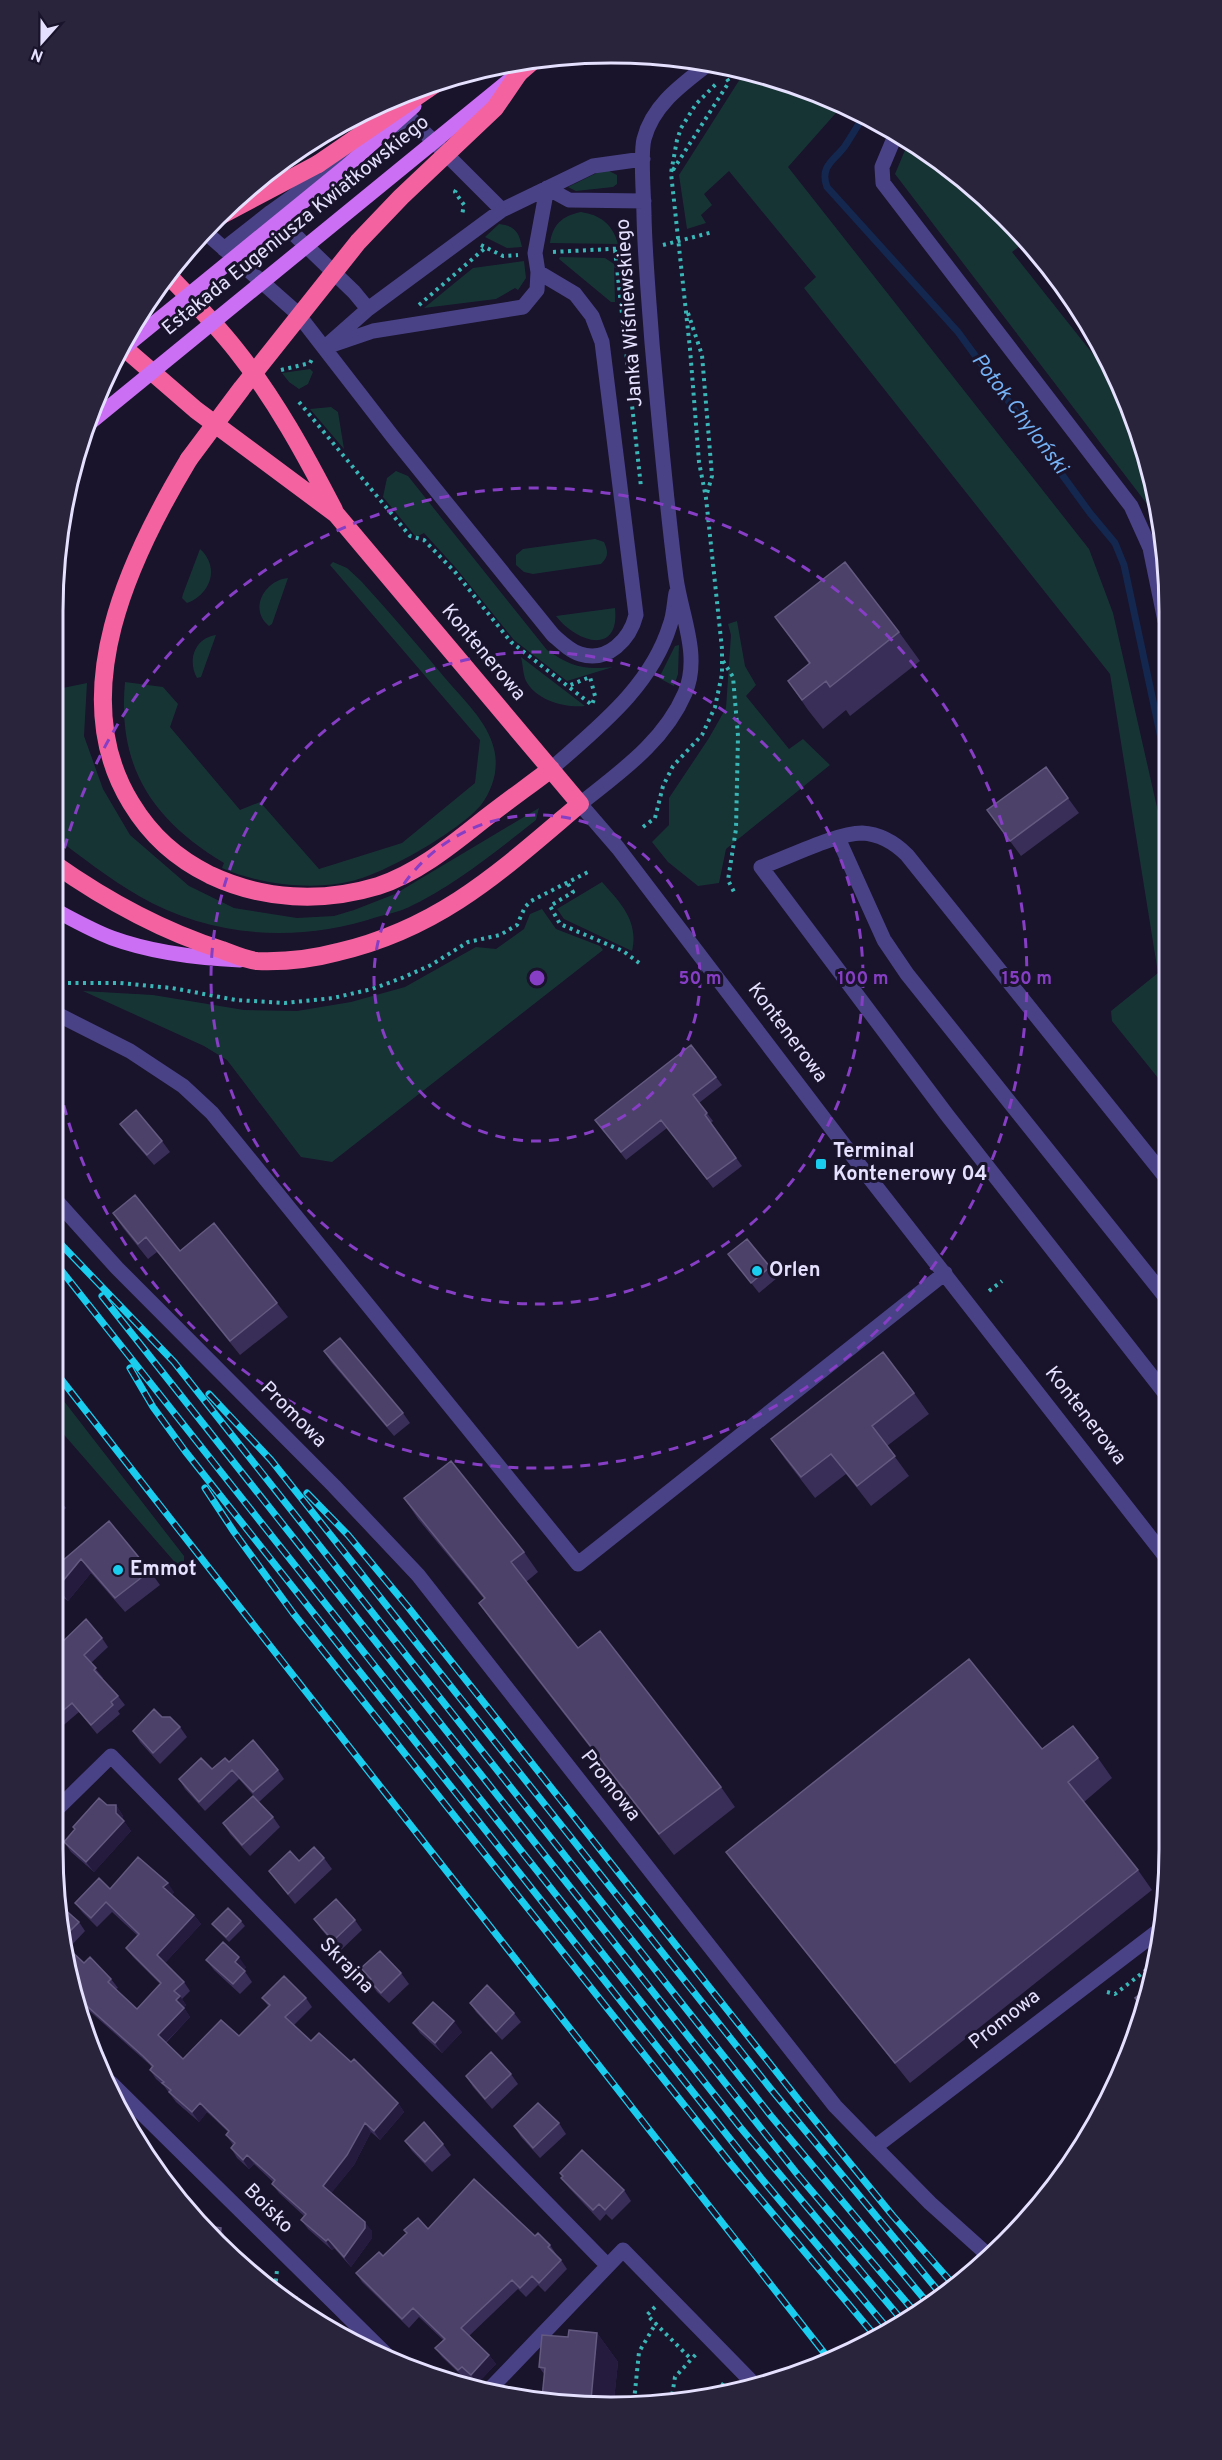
<svg xmlns="http://www.w3.org/2000/svg" width="1222" height="2460" font-family="Overpass,sans-serif">
	<style>
		.green { fill: #173435 }
		.lines { fill: none; stroke-linecap: round; stroke-linejoin: round }
		.stream { stroke: #13274f; stroke-width: 7 }
		.path { stroke: #3ab6b6; stroke-width: 4; stroke-dasharray: 3 4.5; stroke-linecap: butt }
		.minor { stroke: #494286; stroke-width: 15 }
		.major { stroke: #cb6ff5; stroke-width: 15 }
		.highway { stroke: #f463a0; stroke-width: 18 }
		.rail-casing { stroke: #1acdef; stroke-width: 7 }
		.rail { stroke: #19132b; stroke-width: 4.5; stroke-dasharray: 14; stroke-linecap: butt }
		.major-bridge { stroke: #cb6ff5; stroke-width: 15 }
		.highway-bridge { stroke: #f463a0; stroke-width: 18 }
		.wall { fill: #392e57 }
		.shaded-wall { fill: #241b3e }
		.building { fill: #4b4169; stroke: #645a80; stroke-width: 1.5 }
		.ring { fill: none; stroke: #863ec5; stroke-width: 3; stroke-dasharray: 10 8 }
		.poi-dot { fill: #1acdef; stroke: #19132b; stroke-width: 2 }
		.labels { text-anchor: middle; dominant-baseline: central; stroke-width: 6; stroke-linejoin: round; paint-order: stroke }
		.street-label { font-size: 20px; fill: #e5e0fd; stroke: #19132b }
		.poi-label { font-size: 20px; font-weight: bold; fill: #e5e0fd; stroke: #19132b; text-anchor: start }
		.water-label { font-size: 21px; font-style: italic; fill: #75b2f5; stroke: #19132b }
		.rim { fill: none; stroke: #e5e0fd; stroke-width: 3 }
		.centre { fill: #863ec5; stroke: #19132b; stroke-width: 3 }
		.ring-label { font-size: 18px; text-anchor: middle; font-weight: bold; fill: #863ec5; stroke: #19132b; stroke-width: 6; stroke-linejoin: round; paint-order: stroke }
	</style>
	<rect width="100%" height="100%" fill="#19132b"/>
	<!-- green -->
	<path class="green" d="M748,72L825,95L843,105L788,167L1089,549L1113,613L1166,847L1167,1089L1112,1021L1111,1011L1158,973L1110,674L804,288L816,277L729,171L704,194L712,205L701,215L706,223L687,229L679,175L740,79Z
		M908,143L951,168L1025,242L1012,252L1127,397L1160,521L895,174Z
		M605,169L617,175V184L613,187L576,191L568,187Z
		M581,212C601,215 613,225 618,244L550,243C553,224 562,216 581,212Z
		M499,224C515,226 519,232 522,247L507,248L485,237Z
		M560,257L605,258L614,264L615,302H611L559,259Z
		M524,261L526,278L518,290L515,288L496,299L424,308L473,268Z
		M310,369L313,372L308,384L299,389L289,382L282,373Z
		M331,407L338,412L344,449L310,409Z
		M396,471L408,476L547,650C572,667 583,670 613,667L567,681L514,640L456,568L424,533L416,537L383,497L387,478Z
		M595,539L604,542C608,551 609,557 601,564L533,574L524,572L516,565V555L523,549Z
		M200,549C220,567 211,594 187,603L182,598L183,594Z
		M333,562L347,568L361,581C390,613 418,645 445,678C462,698 488,722 494,749C499,768 493,789 481,805C459,831 386,873 352,881C313,891 258,884 222,868L224,863C153,820 117,768 125,682L163,687L178,704L170,727L240,810L260,802L319,869L402,843L475,783L480,740L330,565Z
		M288,578L272,624L269,626C248,609 265,580 288,578Z
		M615,608C620,656 577,643 556,616Z
		M737,621L745,666L756,685L746,696L789,749L803,739L830,765L726,849L719,883L698,886L668,862L652,842L669,825V798L709,738L726,708L731,635L728,624Z
		M216,635L201,677L197,678C187,660 195,638 216,635Z
		M679,645L678,674L674,686L659,678L675,646Z
		M521,657L585,706C565,708 537,701 526,681C523,675 523,665 521,657Z
		M87,683L84,736L103,789L130,835L189,886L234,908L297,918L334,916L354,910L395,894L539,808L536,820C495,852 454,886 407,908C398,912 387,914 377,917C298,943 211,938 139,896C109,879 81,856 53,836V690Z
		M602,882C621,903 639,922 632,951L564,919L557,909Z
		M542,909L556,929L600,946L603,950L332,1162L301,1157L227,1060L204,1046L83,991L153,995L244,1010L297,1011L351,1002L405,987L476,947L496,949L524,929L530,914Z
		M53,1387L184,1556V1564L179,1567L53,1422Z"/>
	<g class="lines">
		<!-- stream -->
		<path class="stream" d="M863,117C857,127 851,137 845,146C835,160 819,166 827,187L958,332L1090,513L1115,543L1124,565L1165,757"/>
		<!-- path -->
		<path class="path" d="M673,170L729,82L723,73
			M456,190L455,192L464,205L462,215
			M481,245L503,256L518,255
			M663,245L713,232
			M615,250L641,487
			M553,252L629,248
			M419,305L484,249
			M688,313L702,355L712,476L706,497
			M281,370L310,363L312,359
			M299,402L410,536L424,540L455,572L511,642L592,705L595,696L590,677L568,686
			M723,661L733,677L738,736L736,829L728,880L734,892
			M643,827L655,818L663,786L673,766L702,735L715,707L722,674V649L706,498L699,462L690,349L671,173L677,140L681,128L696,104L717,83
			M568,884L573,892L550,906L560,924L623,951L642,965
			M53,983H120L172,988L236,1000L285,1003L333,998L372,989L402,978L431,965L468,942L500,935L517,925L525,907L531,901L590,871
			M989,1291L1002,1281
			M1107,1992L1115,1994L1158,1961
			M275,2289L277,2270
			M655,2307L647,2315L691,2359
			M309,2318L324,2319
			M718,2392L725,2381
			M634,2401L639,2352L656,2323
			M671,2402L675,2377L698,2352"/>
		<!-- minor -->
		<path class="minor" d="M711,62C683,84 653,104 644,139C640,154 644,198 644,216C645,259 649,301 652,343C659,421 666,500 676,578C681,615 701,656 685,693C664,742 620,772 580,804L618,848L864,1171L1168,1560
			M396,125L409,117L502,210
			M895,136L882,167L883,183L1131,506L1150,548L1165,621
			M356,151L271,212L354,292L368,309
			M547,188L569,200L644,201
			M204,231L297,313L393,437L553,635C561,642 570,651 580,654C608,663 630,639 636,615L602,342L592,316L575,294L538,272
			M224,249L271,212
			M332,345L373,331L523,307L537,290L538,272L535,253L547,188
			M325,347L368,309L502,210L593,166L643,159
			M551,769C597,728 651,687 670,625C674,615 674,603 676,593
			M838,838L884,940L907,974L1167,1299
			M53,1012L130,1051L183,1086L212,1113L578,1564L945,1273
			M1167,1179L907,855C895,843 880,834 862,833C836,833 787,858 761,867L947,1115L1168,1397
			M53,1197L117,1268L334,1486L418,1575L835,2106L875,2147L1162,1928
			M53,1813L111,1756L607,2265
			M111,2083L396,2364
			M875,2147L930,2203L989,2256
			M487,2392L623,2250L752,2382"/>
		<!-- major -->
		<path class="major" d="M53,909C72,919 91,930 112,938C153,953 196,958 240,960"/>
		<!-- highway -->
		<path class="highway" d="M519,73L534,60
			M214,219L318,164
			M168,275C191,299 215,323 236,350C275,399 305,454 334,510
			M189,459C130,557 64,694 131,803C151,836 176,858 210,875C263,900 322,903 378,886C415,874 448,848 478,824C502,805 526,788 551,769
			M53,863C104,899 162,931 222,950C233,954 246,960 257,961C284,962 312,959 338,952C441,928 502,870 580,804L336,514L196,410L122,346"/>
		<defs>
			<path id="rail" d="M53,1236L174,1362L771,2116L926,2301
				M53,1260L740,2127L901,2319
				M102,1296L798,2175L913,2310
				M130,1368L153,1407L185,1451L761,2178L888,2329
				M53,1369L829,2359
				M209,1394L271,1460L770,2088L939,2292
				M205,1488L234,1532L293,1613L731,2164L876,2337
				M307,1493L348,1535L408,1607L805,2108L893,2216L952,2283"/>
		</defs>
		<!-- rail casing -->
		<use href="#rail" class="rail-casing"/>
		<!-- rail -->
		<use href="#rail" class="rail"/>
		<!-- major-bridge -->
		<path class="major-bridge" d="M120,351L348,165L414,106
			M86,426L512,78"/>
		<!-- highway-bridge -->
		<path class="highway-bridge" d="M318,164L435,84
			M189,459L242,388L358,242L401,197L495,108L519,73"/>
	</g>
	<!-- wall -->
	<path class="wall" d="M775,617L899,632L920,661L850,716L846,710L823,729L808,710L788,681L809,664Z
		M1068,798L1079,813L1021,856L987,810Z
		M716,1077L722,1085L699,1103L713,1121L711,1123L742,1166L713,1188L667,1128L626,1160L595,1120Z
		M120,1124L162,1141L170,1152L154,1165L127,1134Z
		M113,1213L277,1303L288,1317L240,1355L157,1252L148,1259L123,1228Z
		M728,1254L770,1267L777,1278L759,1293Z
		M324,1351L403,1413L410,1423L394,1436L331,1362Z
		M914,1393L929,1414L887,1446L909,1476L871,1506L846,1474L815,1498L785,1459L771,1439Z
		M52,1490L66,1508L52,1521Z
		M404,1498L524,1552L538,1572L526,1582L578,1648L721,1787L735,1807L674,1855L493,1623L479,1603L484,1599L418,1519Z
		M109,1521L150,1571L160,1585L125,1612L91,1573L68,1601L52,1590V1553L61,1562Z
		M52,1523L63,1538L52,1548Z
		M102,1638L108,1647L91,1663L103,1678H102L118,1696L125,1705L118,1711L120,1714L97,1734L79,1712L52,1735V1652Z
		M162,1717L180,1727L187,1737L160,1764L140,1742L133,1731Z
		M1042,1749L1098,1758L1112,1778L1084,1802L1138,1870L1152,1890L910,2083L741,1872L726,1852Z
		M229,1762L278,1770L284,1779L259,1802L239,1779L205,1811L185,1789L179,1779L212,1769Z
		M107,1805H116L123,1816V1820L131,1831L94,1872L71,1852L64,1842L75,1830L73,1827Z
		M273,1817L280,1827L250,1856L230,1834L223,1823Z
		M324,1858L332,1869L295,1904L269,1871L299,1861Z
		M110,1889L174,1892L172,1895L194,1915L201,1924L165,1963L184,1982L190,1991L182,1999L186,2005L184,2008L190,2017L166,2043L183,2059L239,2036L268,2006L262,1998H306L312,2007L294,2025L311,2041L351,2062L398,2103L404,2112L380,2140L371,2132L354,2165L331,2193L372,2231V2238L351,2267L334,2248L332,2250L308,2229L301,2220L304,2216L279,2193L272,2184L273,2182L254,2164L249,2169L237,2158L231,2148L233,2145L226,2135L228,2132L207,2112L199,2122L176,2102L164,2086L156,2079L150,2070L151,2067L150,2065L85,2007L80,2011L79,2010L69,1949L84,1963L111,1979L118,1988L116,1989L137,2009L160,1984L133,1957L126,1948L138,1936L112,1912L97,1927L82,1912L75,1903Z
		M62,1907L79,1922L85,1931L69,1948Z
		M314,1919L355,1920L362,1930L340,1951L321,1929Z
		M241,1921L245,1926L229,1942L216,1929L212,1924Z
		M206,1960L246,1967L244,1970L252,1982L240,1994L214,1970Z
		M361,1968L401,1973L409,1984L389,2003L377,1992Z
		M470,2003L514,2013L521,2022L502,2040L476,2012Z
		M413,2023L462,2032L442,2053L420,2033Z
		M511,2074L518,2084L492,2109L473,2087L466,2076Z
		M559,2123L566,2134L540,2158L521,2137L514,2126Z
		M405,2141L443,2144L451,2155L432,2172L412,2151Z
		M560,2173L624,2190L631,2201L612,2220L606,2214L600,2221L569,2188L561,2178L562,2177Z
		M428,2229L535,2236L550,2245L556,2254L555,2255L561,2260L567,2269L545,2292L538,2285L526,2297L518,2289L469,2336L489,2355L496,2364L477,2384L468,2376L465,2379L442,2357L435,2348L443,2340L419,2317L409,2328L362,2282L356,2273Z
		M597,2333L618,2362L614,2400L542,2398L544,2374L539,2367L568,2337Z"/>
	<!-- shaded-wall -->
	<path class="shaded-wall" d="M81,1559L91,1573L68,1601L58,1587Z
		M116,1805L123,1816V1821H124L131,1831L94,1872L86,1862L116,1813Z
		M168,1883L174,1892L170,1897L163,1887Z
		M194,1915L201,1924L164,1964L157,1955Z
		M239,1957L246,1967L242,1972L235,1962Z
		M180,1996L186,2005L184,2008L190,2017L164,2044L158,2035L176,2000Z
		M454,2021L462,2032L442,2053L435,2043Z
		M200,2103L207,2112L199,2122L192,2112Z
		M398,2103L404,2112L380,2140L374,2131Z
		M365,2123L371,2132L354,2165L330,2195L323,2186Z
		M247,2155L254,2164L249,2169L243,2160Z
		M365,2222L372,2231V2238L351,2267L344,2257Z
		M221,2228L224,2233L223,2241L220,2237Z
		M328,2239L334,2248L332,2250L326,2241Z
		M297,2297L313,2320L301,2314L296,2309Z
		M597,2333L618,2362L614,2400H591Z
		M489,2355L496,2364L477,2384L471,2375Z"/>
	<!-- building -->
	<path class="building" d="M845,562L899,632L830,687L826,681L802,700L788,681L810,663L775,617Z
		M1046,767L1068,798L1010,841L987,810Z
		M691,1045L716,1077L693,1095L707,1113L705,1115L736,1158L707,1179L661,1120L621,1152L595,1120Z
		M136,1110L162,1141L147,1155L120,1124Z
		M135,1195L180,1251L214,1223L277,1303L230,1341L146,1237L138,1244L113,1213Z
		M747,1239L770,1267L751,1283L728,1254Z
		M340,1338L403,1413L387,1426L324,1351Z
		M883,1352L914,1393L872,1426L895,1456L857,1486L831,1454L801,1477L771,1439Z
		M451,1461L524,1552L511,1562L578,1648L600,1631L721,1787L659,1834L479,1603L485,1598L404,1498Z
		M52,1490L57,1494L52,1498Z
		M109,1521L150,1571L115,1598L81,1559L58,1587L52,1583V1553L61,1562Z
		M86,1619L102,1638L84,1655L96,1668L94,1670L118,1696L111,1702L113,1705L91,1725L72,1703L52,1720V1652Z
		M969,1659L1042,1749L1073,1726L1098,1758L1068,1782L1138,1870L895,2063L726,1852Z
		M154,1709L162,1717H170L180,1727L153,1753L133,1731Z
		M253,1740L278,1770L253,1792L232,1770L199,1802L179,1779L201,1758L212,1769L225,1758L229,1762Z
		M253,1796L273,1817L242,1845L223,1823Z
		M99,1798L107,1805H116V1813L124,1821L86,1862L64,1842L75,1829L73,1827Z
		M314,1847L324,1858L288,1894L269,1871L290,1851L299,1861Z
		M138,1857L168,1883L163,1887L194,1915L157,1955L184,1982L174,1991L180,1996L176,2000L184,2008L158,2035L183,2059L221,2020L239,2036L270,2005L262,1998L284,1976L306,1998L285,2017L311,2041L319,2033L351,2062L354,2059L398,2103L374,2131L365,2123L347,2155L323,2186L365,2222V2228L344,2257L328,2239L326,2241L301,2220L306,2214L272,2184L275,2180L247,2155L243,2160L231,2148L235,2143L226,2135L229,2131L200,2103L192,2112L169,2092L171,2090L162,2083L164,2082L150,2070L153,2066L143,2056L78,1998H77L69,1949L84,1963L90,1957L111,1979L108,1982L137,2009L161,1983L126,1948L139,1934L106,1902L91,1918L75,1903L99,1878L110,1889Z
		M336,1899L355,1920L333,1941L314,1919Z
		M62,1907L79,1922L67,1934Z
		M228,1908L241,1921L226,1937L212,1924Z
		M223,1942L239,1957L235,1962L245,1971L233,1984L206,1960Z
		M380,1951L401,1973L381,1993L370,1981L371,1979L361,1968Z
		M487,1985L514,2013L496,2032L470,2003Z
		M1150,1987L1143,2009L1135,1998Z
		M433,2002L454,2021L435,2043L413,2023Z
		M491,2052L511,2074L485,2099L466,2076Z
		M538,2103L559,2123L533,2148L514,2126Z
		M424,2122L443,2144L425,2162L405,2141Z
		M582,2150L624,2190L605,2210L599,2204L593,2210L561,2178L563,2176L560,2173Z
		M474,2179L535,2236L538,2233L550,2245L548,2247L561,2260L539,2283L532,2276L520,2288L512,2280L461,2328L489,2355L471,2375L462,2367L458,2370L435,2348L445,2339L413,2308L402,2319L356,2273L379,2252L383,2256L407,2233L404,2230L418,2218L428,2229Z
		M208,2226L221,2228L220,2237Z
		M282,2296L297,2297L296,2309Z
		M569,2330L597,2333L591,2400L542,2398L545,2368L539,2367L542,2335L568,2337Z"/>
	<!-- distance rings -->
	<g class="ring">
		<circle cx="537" cy="978" r="163"/>
		<circle cx="537" cy="978" r="326"/>
		<path d="M53 901A490 490 0 1 1 53 1055"/>
	</g>
	<!-- markers -->
	<g class="poi-dot">
		<rect x="815" y="1158" width="12" height="12" rx="3"/>
		<circle cx="757" cy="1271" r="6"/>
		<circle cx="118" cy="1570" r="6"/>
	</g>
	<g class="labels">
		<!-- street labels -->
		<g class="street-label">
			<text transform="translate(296 226) rotate(-39)">Estakada Eugeniusza Kwiatkowskiego</text>
			<text transform="translate(630 313) rotate(-94)">Janka Wiśniewskiego</text>
			<text transform="translate(483 653) rotate(50)">Kontenerowa</text>
			<text transform="translate(787 1033) rotate(53)">Kontenerowa</text>
			<text transform="translate(293 1415) rotate(45)">Promowa</text>
			<text transform="translate(1085 1416) rotate(52)">Kontenerowa</text>
			<text transform="translate(610 1786) rotate(52)">Promowa</text>
			<text transform="translate(346 1966) rotate(46)">Skrajna</text>
			<text transform="translate(1005 2020) rotate(-38)">Promowa</text>
			<text transform="translate(268 2209) rotate(45)">Boisko</text>
		</g>
		<!-- poi labels -->
		<g class="poi-label">
			<text x="833" y="1152">Terminal<tspan x="833" dy="23">Kontenerowy 04</tspan></text>
			<text x="769" y="1271">Orlen</text>
			<text x="130" y="1570">Emmot</text>
		</g>
		<!-- water labels -->
		<g class="water-label">
			<text transform="translate(1019 414) rotate(53)">Potok Chyloński</text>
		</g>
	</g>
	<!-- crop -->
	<path d="M0 0H1222V2460H0ZM611 63H611A548 548 0 0 1 1159 611V1849A548 548 0 0 1 611 2397H611A548 548 0 0 1 63 1849V611A548 548 0 0 1 611 63Z" fill="#29233c" fill-rule="evenodd"/>
	<path class="rim" d="M611 63H611A548 548 0 0 1 1159 611V1849A548 548 0 0 1 611 2397H611A548 548 0 0 1 63 1849V611A548 548 0 0 1 611 63Z"/>
	<circle cx="537" cy="978" r="9" class="centre"/>
	<g class="ring-label">
		<text x="700" y="984">50 m</text>
		<text x="863" y="984">100 m</text>
		<text x="1027" y="984">150 m</text>
	</g>
	<!-- north arrow -->
	<g transform="translate(42 42) rotate(201)" stroke="#19132b" stroke-width="4.5" paint-order="stroke">
	<path d="M0-4.5L10 22L0 15L-10 22Z" fill="#e5e0fd"/>
	<text y="-9" font-size="16" font-weight="bold" text-anchor="middle" fill="#e5e0fd">N</text>
	</g>
</svg>
